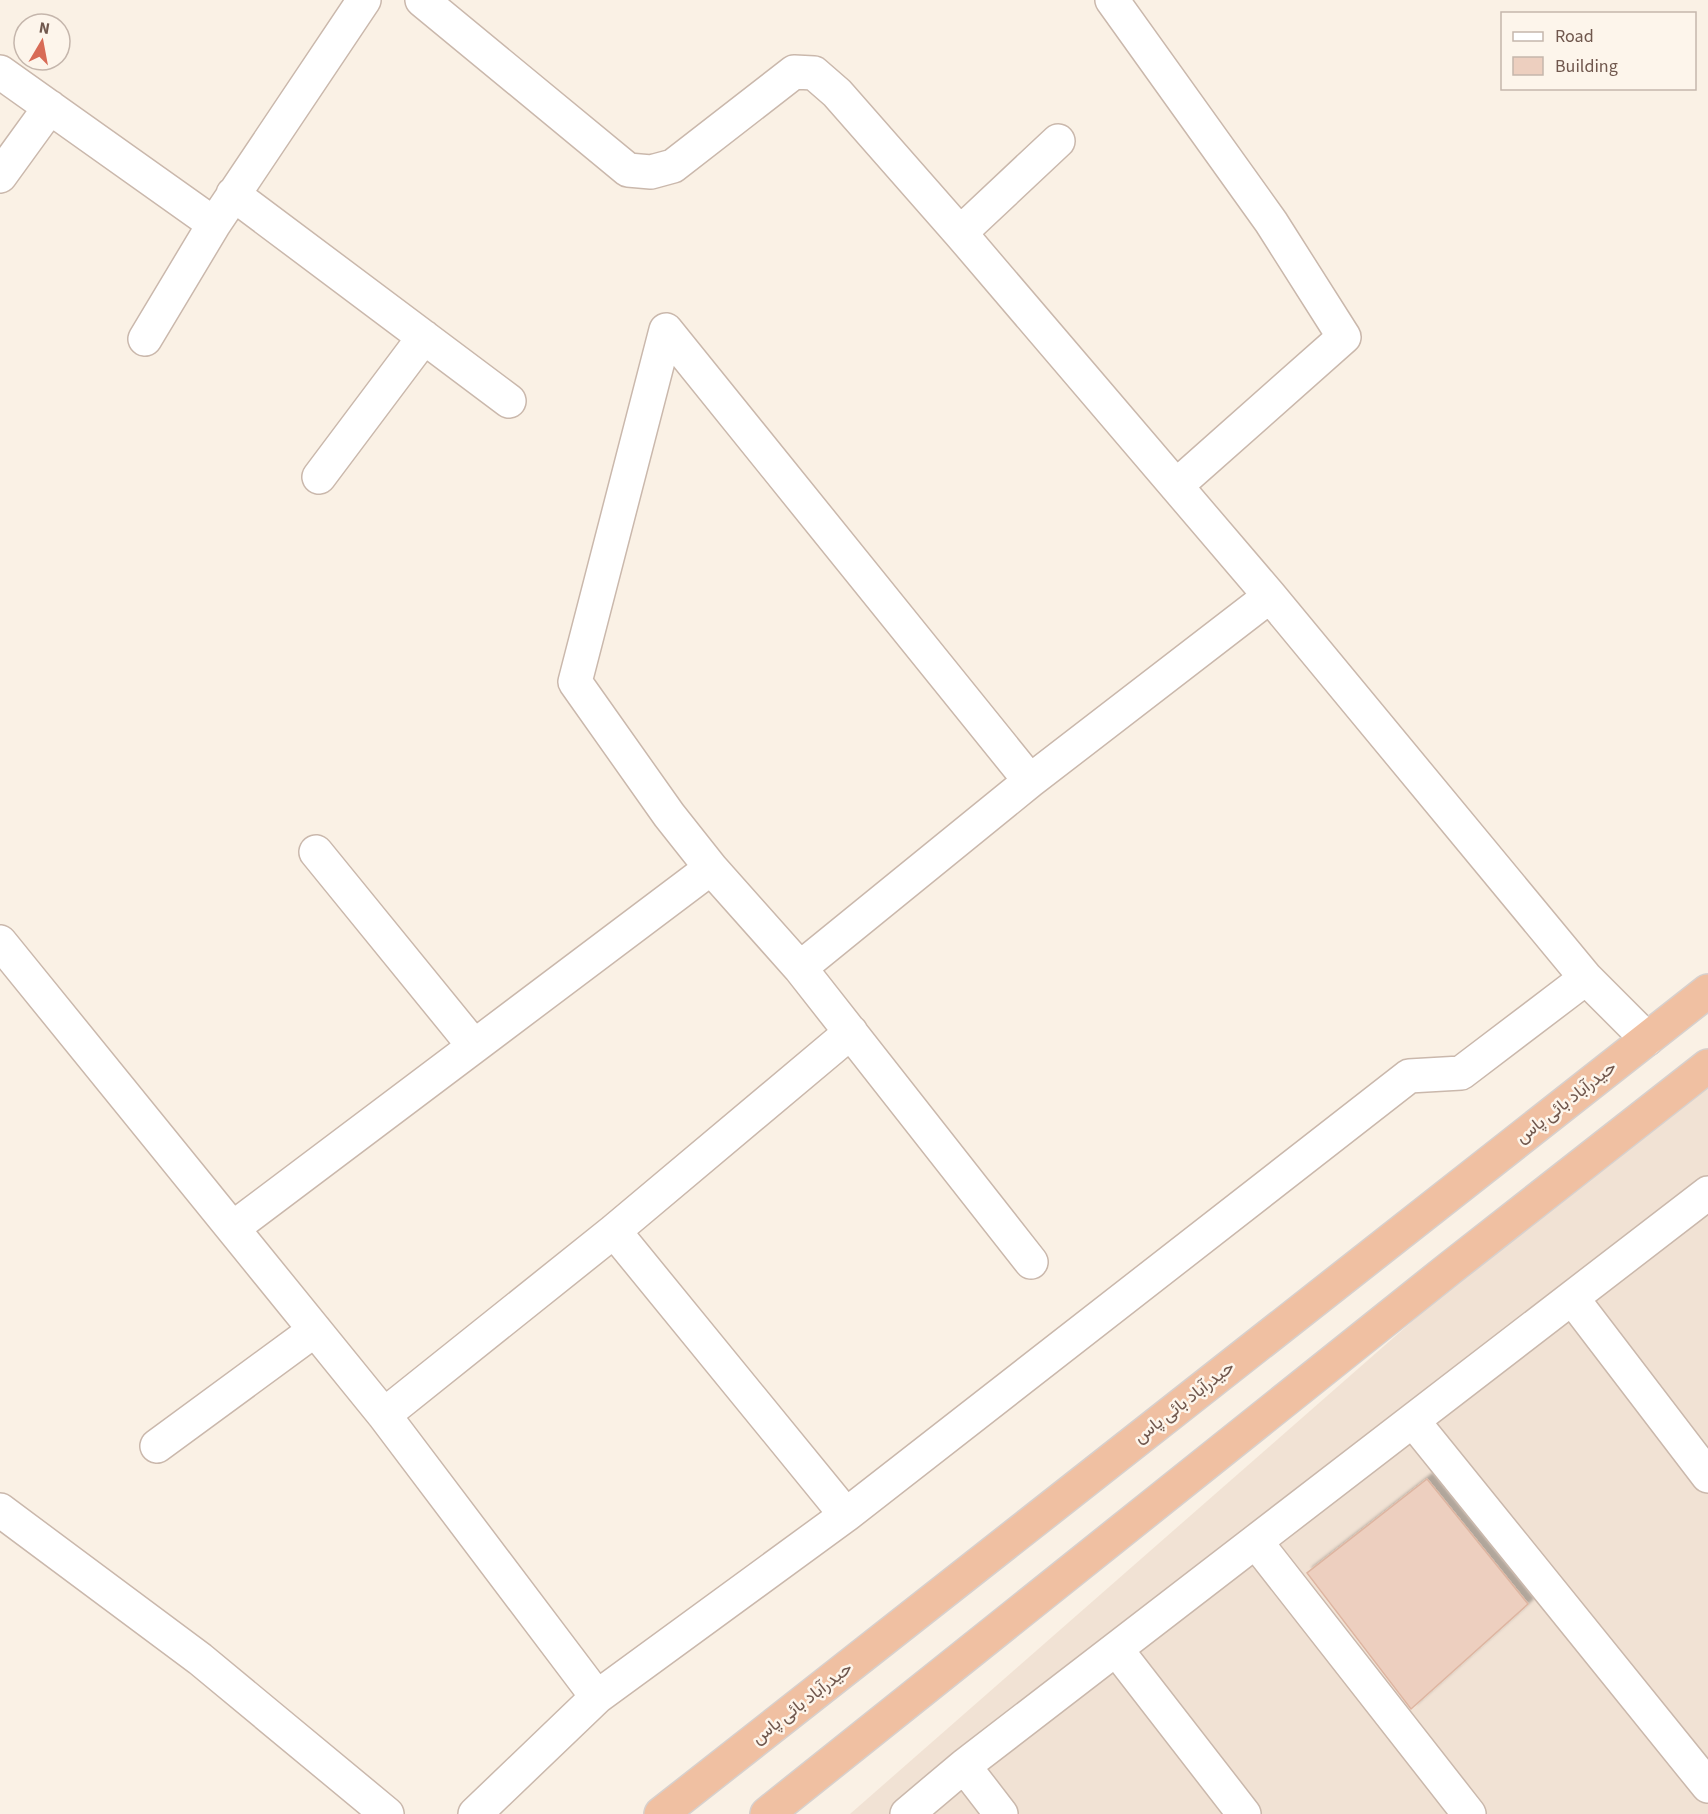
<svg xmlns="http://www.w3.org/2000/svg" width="1708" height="1814" font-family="'Source Sans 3',Vazirmatn,sans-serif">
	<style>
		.residential { fill: #f1e2d4 }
		.building { fill: #edcfbf; stroke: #deb5a1; stroke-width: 1.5; filter: url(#shadow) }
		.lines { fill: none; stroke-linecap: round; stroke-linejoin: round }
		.minor-casing { stroke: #cab8ac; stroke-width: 36 }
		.trunk-casing { stroke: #d7d0cd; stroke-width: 36 }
		.minor { stroke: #fff; stroke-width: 33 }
		.trunk { stroke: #f0c0a2; stroke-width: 33 }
		.labels { text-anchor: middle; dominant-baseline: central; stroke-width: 5; stroke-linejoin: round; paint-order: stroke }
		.street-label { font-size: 18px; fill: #70574d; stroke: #fdf5eb }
	</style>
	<defs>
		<filter id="shadow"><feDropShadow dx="5.5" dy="-5.5" stdDeviation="1.5" flood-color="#0004"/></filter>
	</defs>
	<rect width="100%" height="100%" fill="#faf1e5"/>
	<!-- residential -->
	<path class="residential" d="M1708,1062V1814H850Z"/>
	<!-- building -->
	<path class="building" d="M1427,1479L1528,1604L1411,1709L1307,1573Z"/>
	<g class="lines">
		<defs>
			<path id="minor" d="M422,0L628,170L651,172L673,166L794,72L814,73L837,93L960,233L1270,596L1586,978L1647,1039
				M1112,0L1271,222L1344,337L1176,486
				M0,72L214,224
				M0,176L50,107
				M233,194L509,401
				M960,233L1058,141
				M145,339L214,224L364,0
				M319,477L424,337
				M1030,781L666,330L575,682L669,815L711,868L800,968L1031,1262
				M316,852L474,1046
				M0,942L384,1415L597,1697
				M800,968L1030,781L1270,596
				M233,1228L711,868
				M614,1231L846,1515
				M1572,1298L1708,1476
				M384,1415L614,1231L851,1032
				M1413,1421L1708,1786
				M157,1446L315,1330
				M0,1510L200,1659L387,1814
				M1256,1542L1469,1814
				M1116,1649L1244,1814
				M964,1766L1001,1814
				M475,1814L597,1697L846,1515L1409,1076L1461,1073L1586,978
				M907,1814L964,1766L1708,1193"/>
			<path id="trunk" d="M661,1814L1708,991
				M767,1814L1449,1269L1708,1066"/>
		</defs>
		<!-- minor casing -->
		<use href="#minor" class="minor-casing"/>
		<!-- trunk casing -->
		<use href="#trunk" class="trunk-casing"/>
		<!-- minor -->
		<use href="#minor" class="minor"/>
		<!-- trunk -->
		<use href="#trunk" class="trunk"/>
	</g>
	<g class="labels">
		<!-- street labels -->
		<g class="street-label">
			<text transform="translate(1566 1102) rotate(-38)">حیدرآباد بائی پاس</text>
			<text transform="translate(1184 1402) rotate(-38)">حیدرآباد بائی پاس</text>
			<text transform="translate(802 1703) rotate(-38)">حیدرآباد بائی پاس</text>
		</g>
	</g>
	<!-- legend -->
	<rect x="1501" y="12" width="195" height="78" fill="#fdf5eb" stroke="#c5b6ac" stroke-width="1.5"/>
	<rect x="1513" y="32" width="30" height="9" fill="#ffffff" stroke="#c5b6ac" stroke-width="1.5"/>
	<text x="1555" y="42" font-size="18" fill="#70574d">Road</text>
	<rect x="1513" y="57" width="30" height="18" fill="#edcfbf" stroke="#c5b6ac" stroke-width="1.5"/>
	<text x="1555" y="72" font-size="18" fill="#70574d">Building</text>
	<!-- north arrow -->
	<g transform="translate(42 42) rotate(10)"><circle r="28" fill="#fdf5eb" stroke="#c5b6ac" stroke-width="1.5"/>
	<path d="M0-4.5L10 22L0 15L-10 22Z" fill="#d86b56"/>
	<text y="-9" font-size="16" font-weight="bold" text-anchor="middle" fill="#70574d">N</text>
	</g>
</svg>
